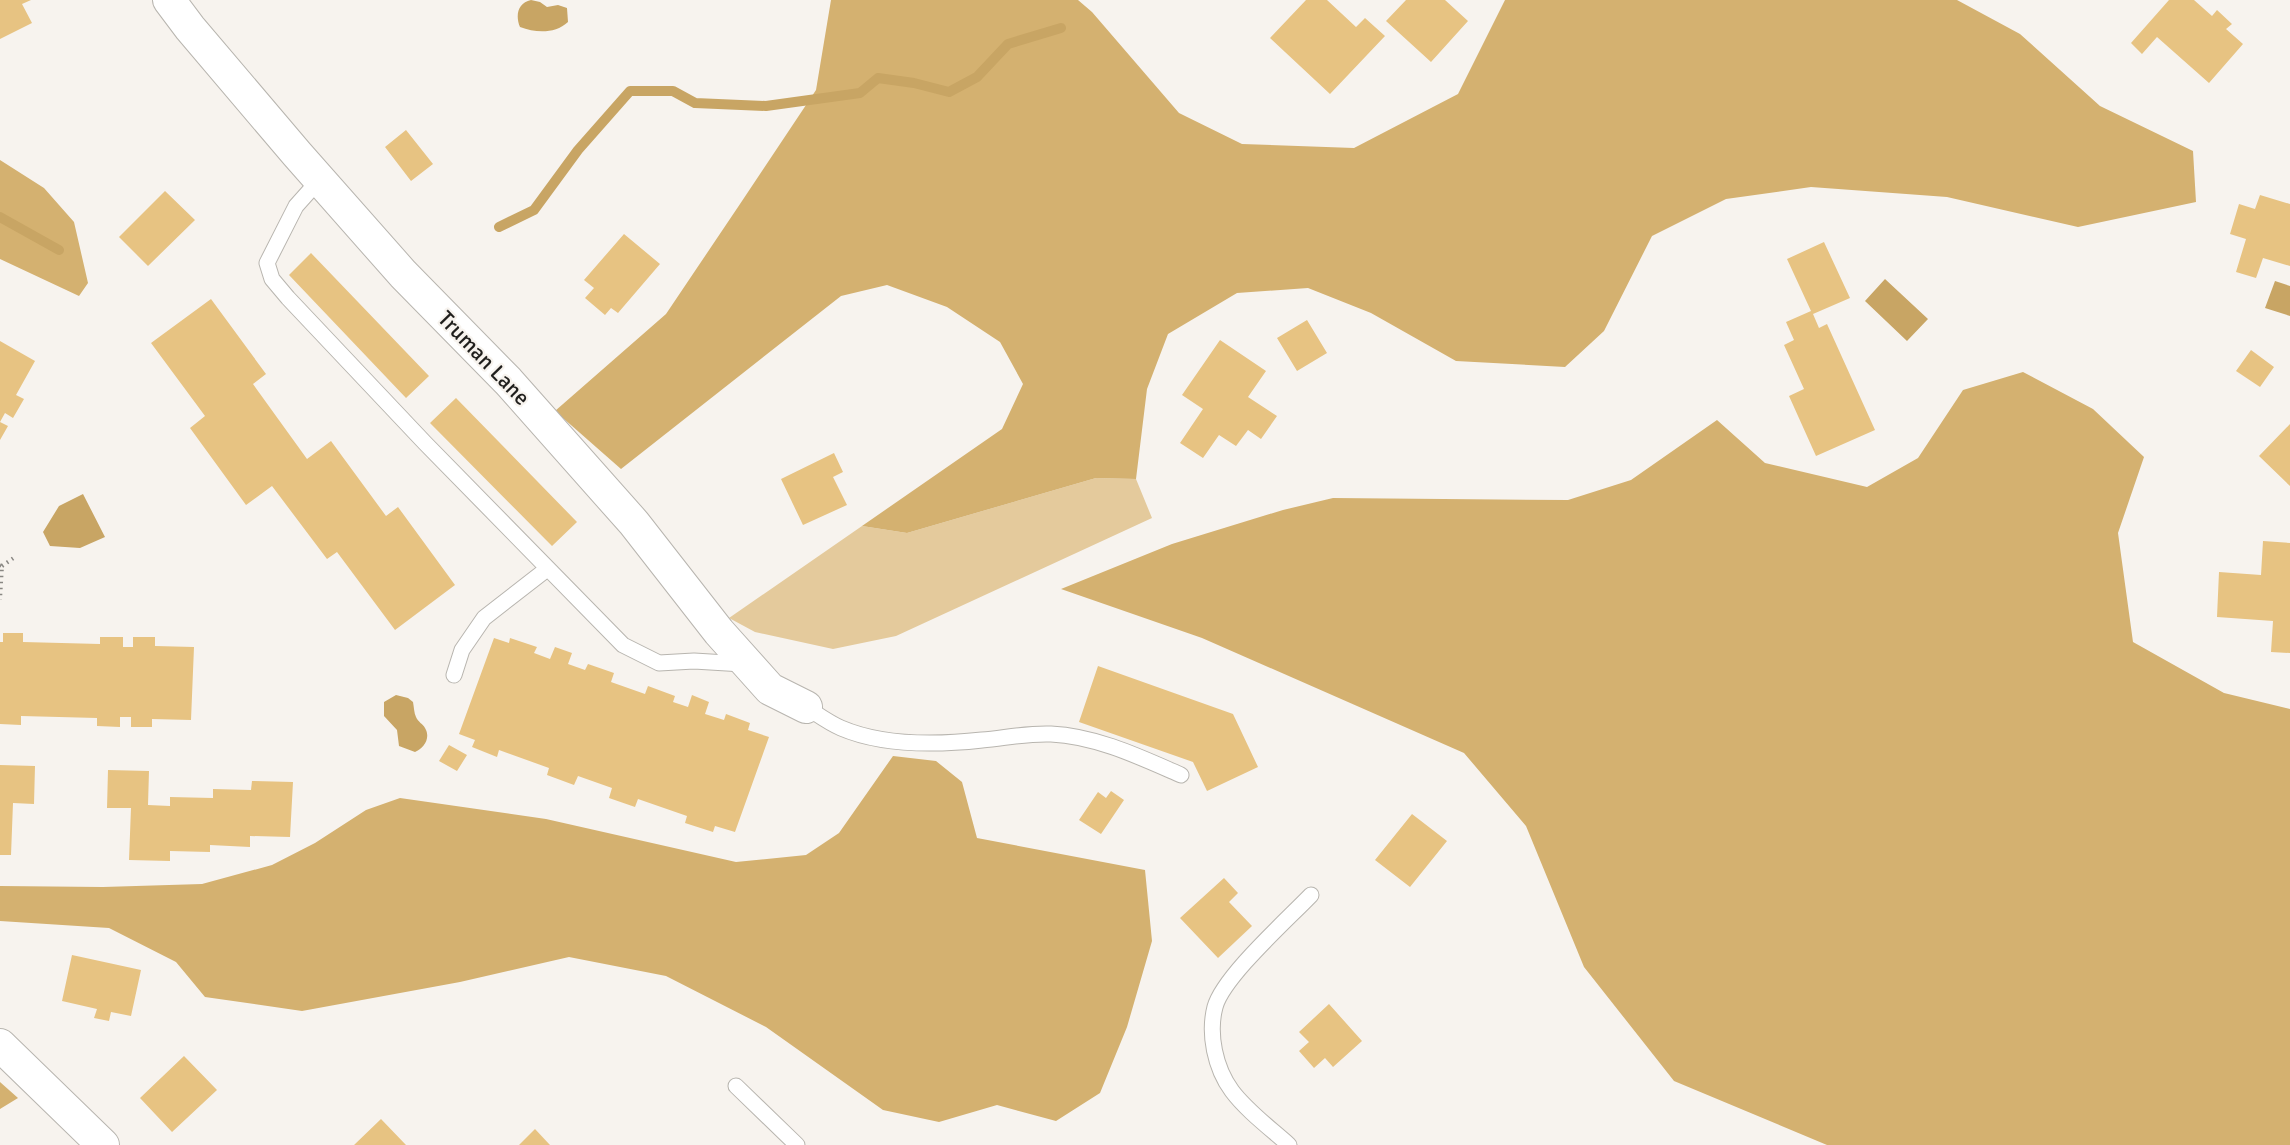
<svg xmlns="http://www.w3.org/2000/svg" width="2290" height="1145" font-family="Signika,sans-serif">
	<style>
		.green { fill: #e4ca9c }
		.forest { fill: #d4b170 }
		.water { fill: #c8a564 }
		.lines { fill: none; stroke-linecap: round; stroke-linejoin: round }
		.stream { stroke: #c8a564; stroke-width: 10 }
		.building { fill: #e7c382 }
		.lane-casing { stroke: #b8b5af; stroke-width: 17 }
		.street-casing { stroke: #b8b5af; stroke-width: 34 }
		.path { stroke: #898783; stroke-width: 4; stroke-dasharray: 1.5 4.5; stroke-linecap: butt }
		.lane { stroke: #fff; stroke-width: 15 }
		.street { stroke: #fff; stroke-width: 32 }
		.labels { text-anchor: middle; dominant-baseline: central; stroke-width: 4.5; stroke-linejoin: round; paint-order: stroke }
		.street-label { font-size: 22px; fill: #201f1d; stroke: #f7f3ee }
	</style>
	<rect width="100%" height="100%" fill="#f7f3ee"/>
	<!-- green -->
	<path class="green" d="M1096,478L1136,479L1152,518L896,636L833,649L755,632L729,618L862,526L907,533Z"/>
	<!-- forest -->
	<path class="forest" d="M831,0H1078L1092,12L1179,113L1242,144L1354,148L1458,94L1505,0H1957L2020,34L2100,106L2193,151L2196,202L2078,227L1947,197L1811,187L1726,199L1652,236L1604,331L1565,367L1456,361L1371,313L1308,288L1237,293L1168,334L1147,389L1136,479L1096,478L907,533L862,526L1002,429L1023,384L1000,342L947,307L887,285L841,296L621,469L555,411L666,314L738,207L816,90Z
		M0,160L44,188L74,222L88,283L79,296L0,259Z
		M2023,372L2093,409L2144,457L2118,533L2133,642L2224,693L2290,709V1145H1827L1674,1081L1584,967L1526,826L1464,753L1202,638L1061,589L1172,544L1283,510L1333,498L1568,500L1631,480L1717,420L1765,463L1867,487L1918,458L1963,390Z
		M893,756L936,761L962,782L977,838L1145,870L1152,941L1127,1027L1100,1093L1056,1121L997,1105L939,1122L883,1110L766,1027L666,976L569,957L460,982L302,1011L205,997L176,962L109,928L0,921V886L103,887L202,884L272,865L315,843L366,810L400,798L546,819L736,862L806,855L839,833Z
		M0,1082L18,1098L0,1109Z"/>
	<!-- water -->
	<path class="water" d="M531,0L540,2L547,7L558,5L567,8L568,22C555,34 536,33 520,27C515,15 518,3 531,0Z
		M1885,279L1928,319L1907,341L1865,301Z
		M2275,281L2290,286V316L2265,308Z
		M83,494L105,537L80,548L50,546L43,532L59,506Z
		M396,695L408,698L413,702C414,707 414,713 416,717C418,722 423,724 425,728C431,738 424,748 415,752L399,746L397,730L384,716V702Z"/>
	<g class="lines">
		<!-- stream -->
		<path class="stream" d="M0,217L59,250
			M499,227L534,210L578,150L630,91H673L695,103L766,106L860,93L878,78L914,83L949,92L977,77L1008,44L1061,28"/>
	</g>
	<!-- building -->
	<path class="building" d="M0,0H31L22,4L32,23L0,39Z
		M1306,0H1327L1356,27L1365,18L1385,36L1330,94L1270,38Z
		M1406,0H1445L1468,21L1431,62L1386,21Z
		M2169,0H2194L2212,16L2217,10L2232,24L2226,29L2243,44L2209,83L2157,37L2142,54L2131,43Z
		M406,130L433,164L411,181L385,147Z
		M165,191L195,220L148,266L119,237Z
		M2260,195L2290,204V266L2263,258L2256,278L2236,272L2246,239L2230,234L2239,204L2255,209Z
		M624,234L660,264L618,313L611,308L605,315L585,298L594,288L584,280Z
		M1824,242L1850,298L1813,314L1819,328L1827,324L1875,430L1816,456L1789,396L1804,389L1784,345L1794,340L1786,322L1811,311L1787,259Z
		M311,253L429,376L406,398L289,275Z
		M211,299L266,374L253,384L307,459L331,441L386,516L398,507L455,585L395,630L337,552L327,559L272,486L246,505L190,428L205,416L151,343Z
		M1307,320L1327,353L1297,371L1277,338Z
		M1220,340L1266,371L1248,397L1277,416L1261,439L1248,430L1236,446L1219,435L1203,458L1180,443L1203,409L1182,395Z
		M0,341L35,361L16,395L24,399L13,418L5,413L0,422Z
		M2251,350L2274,367L2260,387L2236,371Z
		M456,398L577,522L552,546L430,423Z
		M0,422L8,426L0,440Z
		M2290,424V486L2259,456Z
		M834,453L843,472L833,477L847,505L803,525L781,479Z
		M2263,541L2290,543V653L2271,652L2273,621L2217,617L2219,572L2261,575Z
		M3,633H23V642L100,644V637H123V647H133V637H155V646L194,647L191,720L152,719V727H131V717H120V727L97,726V718L21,716V725L0,724V642H3Z
		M494,638L509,643L510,638L537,647L534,653L550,659L555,647L572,653L568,664L585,670L588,664L614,673L611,682L645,694L648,686L675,696L673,702L688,707L692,695L709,702L705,714L724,720L726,714L750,723L748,730L769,737L735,832L715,826L713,832L685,823L687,816L638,799L635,807L609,798L612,788L578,776L574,785L547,775L549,768L499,750L497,757L472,747L475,740L459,734Z
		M1098,666L1233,714L1258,767L1207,791L1193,762L1079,722Z
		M449,745L467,755L457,771L439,761Z
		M0,765L35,766L34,804L13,803L11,855H0Z
		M108,770L149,771L148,805L170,806V797L213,798V789L251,790L252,781L293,782L290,837L250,836V847L210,845V852L170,851V861L129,860L131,808H107Z
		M1111,791L1124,800L1101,834L1079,820L1098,792L1106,798Z
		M1412,814L1447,841L1410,887L1375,860Z
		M1224,878L1238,893L1229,902L1252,926L1218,958L1180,918Z
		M72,955L141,970L131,1016L111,1012L109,1021L94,1018L97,1009L62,1001Z
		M1329,1004L1362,1041L1333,1067L1325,1058L1314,1068L1299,1051L1309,1042L1299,1032Z
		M184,1056L217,1090L172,1132L140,1098Z
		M381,1119L406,1145H354Z
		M535,1129L550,1145H519Z"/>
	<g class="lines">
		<defs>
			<path id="lane" d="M321,178L296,206L267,263L272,279L288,298L425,443L623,645L659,663L694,661L743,664
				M454,675L462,650L484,618L547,569
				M806,707C817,714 829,723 841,728C883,746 937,745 982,740C1005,738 1027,733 1051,734C1096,736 1140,757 1181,775
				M736,1086L797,1145
				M1289,1145C1270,1128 1247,1111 1232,1091C1215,1068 1208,1034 1215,1007C1223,977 1287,920 1311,895"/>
			<path id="street" d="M169,0L190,28L297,154L403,274L508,381L634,523L719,632L770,689L806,707
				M0,1045L103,1145"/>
		</defs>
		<!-- lane casing -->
		<use href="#lane" class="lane-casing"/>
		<!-- street casing -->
		<use href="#street" class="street-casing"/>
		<!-- path -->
		<path class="path" d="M0,565L2,566L0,600
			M2,566L15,557"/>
		<!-- lane -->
		<use href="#lane" class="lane"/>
		<!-- street -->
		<use href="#street" class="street"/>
	</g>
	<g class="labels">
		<!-- street labels -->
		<g class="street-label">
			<text transform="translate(484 358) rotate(46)">Truman Lane</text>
		</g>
	</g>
</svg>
